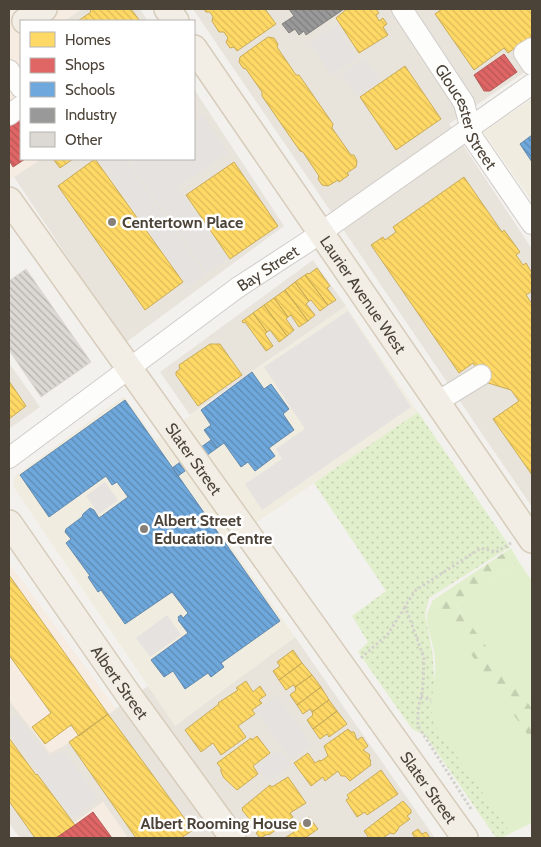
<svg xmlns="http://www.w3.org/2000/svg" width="541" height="847" font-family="Cabin,sans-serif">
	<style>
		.residential { fill: #e8e3db }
		.commercial { fill: #f6ece1 }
		.education { fill: #f1ece0 }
		.grass { fill: url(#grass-dots) }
		.forest { fill: url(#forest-firs) }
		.green { fill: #e2efcc }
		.parking { fill: #e5e2df }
		.homes { fill: url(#homes-back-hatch); stroke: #c9ac58 }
		.shops { fill: url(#shops-back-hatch); stroke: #b45c58 }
		.schools { fill: url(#schools-back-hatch); stroke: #648aab }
		.industry { fill: url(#industry-back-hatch); stroke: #827f7c }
		.building { fill: url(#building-back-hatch); stroke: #dcd8d3 }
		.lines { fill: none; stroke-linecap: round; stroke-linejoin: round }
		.minor-casing { stroke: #d0ccc8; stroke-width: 22 }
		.major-casing { stroke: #d7ccba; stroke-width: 28 }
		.path { stroke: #d3d1cc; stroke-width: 3; stroke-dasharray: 2.5 2.5; stroke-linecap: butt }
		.minor { stroke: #fdfdfc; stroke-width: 20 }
		.major { stroke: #f2eee6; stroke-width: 25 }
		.poi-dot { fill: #868078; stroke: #fff; stroke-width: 2 }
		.labels { text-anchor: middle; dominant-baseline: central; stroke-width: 5; stroke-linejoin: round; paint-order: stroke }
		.street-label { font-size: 16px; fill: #4c4338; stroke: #fff }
		.poi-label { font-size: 16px; font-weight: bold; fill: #4c4338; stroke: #fff; text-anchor: start }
	</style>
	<defs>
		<pattern id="grass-dots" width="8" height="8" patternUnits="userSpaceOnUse" patternTransform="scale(1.25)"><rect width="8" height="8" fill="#e2efcc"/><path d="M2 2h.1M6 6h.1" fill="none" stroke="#c4ceb0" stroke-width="1.8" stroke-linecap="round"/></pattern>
		<pattern id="forest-firs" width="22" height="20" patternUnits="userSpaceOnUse" patternTransform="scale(1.25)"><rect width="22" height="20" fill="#e2efcc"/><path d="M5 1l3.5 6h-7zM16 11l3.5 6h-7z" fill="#c4ceb0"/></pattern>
		<pattern id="homes-back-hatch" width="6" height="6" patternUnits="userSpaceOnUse" patternTransform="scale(1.25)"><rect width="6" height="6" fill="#ffd966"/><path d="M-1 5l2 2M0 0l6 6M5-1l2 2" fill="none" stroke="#dcbb59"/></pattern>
		<pattern id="shops-back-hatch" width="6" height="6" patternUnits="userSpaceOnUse" patternTransform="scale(1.25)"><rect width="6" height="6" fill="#e06666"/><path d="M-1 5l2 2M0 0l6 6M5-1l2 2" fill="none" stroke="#b85655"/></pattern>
		<pattern id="schools-back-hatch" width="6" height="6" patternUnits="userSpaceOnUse" patternTransform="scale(1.25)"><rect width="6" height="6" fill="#6fa8dc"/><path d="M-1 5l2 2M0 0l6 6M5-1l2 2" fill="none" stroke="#5d8ab3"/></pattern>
		<pattern id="industry-back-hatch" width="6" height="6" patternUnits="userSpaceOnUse" patternTransform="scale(1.25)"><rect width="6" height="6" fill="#999"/><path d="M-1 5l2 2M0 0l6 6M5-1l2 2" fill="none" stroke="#7f7e7e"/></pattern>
		<pattern id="building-back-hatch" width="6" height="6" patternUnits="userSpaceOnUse" patternTransform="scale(1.25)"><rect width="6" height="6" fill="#dcd8d4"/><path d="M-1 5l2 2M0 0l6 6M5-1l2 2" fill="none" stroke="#b5b1ad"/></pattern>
	</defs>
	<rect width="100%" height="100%" fill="#f3f1ee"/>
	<!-- residential -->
	<path class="residential" d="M82,9H140L148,21H64Z
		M193,9H532V67L449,124L532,249V507Z
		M194,89L284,226L125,343L14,177L41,159H194Z
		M313,260L346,306L190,415L160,372Z
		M9,363L40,407L9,429Z
		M295,637L435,838H128L103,802L53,838H20L9,823V700L50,753L65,745L148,686L176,725Z"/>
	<!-- commercial -->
	<path class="commercial" d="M9,9H82L64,21H21V159H41L9,180Z
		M9,563L116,709L65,745L50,753L9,700Z
		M103,802L128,838H53Z"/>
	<!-- education -->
	<path class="education" d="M532,99V201L483,132Z
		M346,306L418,412L228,542L295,637L175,726L13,486L15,476L124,396L156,440Z"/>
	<!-- grass -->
	<path class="grass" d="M418,412L510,547L429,598L425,614L433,657L436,722L511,833L501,838H496L426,736L412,729L358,652L368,642L352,616L386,591L314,483Z"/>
	<!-- forest -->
	<path class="forest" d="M511,548L519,562L456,606L532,699V762L429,616L433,600Z"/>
	<!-- green -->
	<path class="green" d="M519,562L532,581V709L456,605Z
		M433,600L532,741V823L511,833L434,724C428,701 437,680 435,657C434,645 426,627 427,615C428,610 431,605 433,600Z"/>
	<!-- parking -->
	<path class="parking" d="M336,25L357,58L331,75L310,42Z
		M366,58L380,81L357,96L342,73Z
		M203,115L228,153L179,186L184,197L227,259L207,273L130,163L137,159H194V121Z
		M99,159H125L205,275L188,287Z
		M348,311L411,407L262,510L245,484L282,459L276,449L305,429L264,367Z
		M105,482L118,500L99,514L86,496Z
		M167,615L181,635L150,657L136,638Z
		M277,696L312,745L292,760L256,711Z
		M16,715L50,758L65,751L98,800L72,818L9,732V720Z
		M280,750L291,765L267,782L256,766Z"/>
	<!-- homes -->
	<path class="homes" d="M90,9H131L140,21H78L91,12Z
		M204,9H265L276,24L237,51L234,47L230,48L226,42L228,38L224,32H219L212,21L213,17L210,12H206Z
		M347,9H376L379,13L376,15L379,21L383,18L387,24L383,27L388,35L359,53L336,18Z
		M442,9H532V36L508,53L504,48L474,70L435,14Z
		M268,37L274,38L278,44L277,47L296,75H299L333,124L332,128L351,155H354L357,161L356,167L347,173L349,175L339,182L338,180L328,186L322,185L318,179L319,176L303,152L300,151L262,96V92L246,69L243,68L239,62L240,57Z
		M405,66L441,119L396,150L360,97Z
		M53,159H73L60,168Z
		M95,159L183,282L145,310L58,186Z
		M234,162L278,226L230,259L186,195Z
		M464,177L502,232L504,230L520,252L516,255L523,265L526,263L532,273L530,276L532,279V291L526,295L532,304V475L493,419L519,401L511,390L485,382L473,363L459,373L371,245L383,237L385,240L396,232L393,227Z
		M317,268L330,286L327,288L336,300L328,305L305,275L308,273L309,274Z
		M305,275L328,305L320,311L311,300L309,301L295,282Z
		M295,282L309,301L306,304L315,315L308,321L285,290Z
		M285,290L308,321L299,327L291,315L288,317L274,298Z
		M274,298L288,317L286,319L294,330L287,336L264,305Z
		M264,305L287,336L279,342L270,330L267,332L253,313Z
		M253,313L267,332L265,334L273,346L266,351L245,322L243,323L242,321Z
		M210,344H220L242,375L198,406L176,375V372L180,369L179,365Z
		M9,381L26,406L9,419Z
		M9,575L108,714L79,736L71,725L45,744L32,727L51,713L9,655Z
		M293,650L302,663L279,680L273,671L280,666L277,662Z
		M302,663L312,675L295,687L293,685L286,690L279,680Z
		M312,675L321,687L297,705L290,695L296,690L295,687Z
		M246,681L253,692L260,686L266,695L259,700L262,703L252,710L255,714L238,726L246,737L221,755L213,743L201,752L185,730L219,704L218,703L238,690L236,688Z
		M321,687L329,700L312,712L310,709L303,714L297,705Z
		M329,700L337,711L313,729L307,720L313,715L312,712Z
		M337,711L347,724L329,737L327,734L320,739L313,729Z
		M108,714L193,830L181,838H136L69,742Z
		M348,729L351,732H354L357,740L362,737L368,746L363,750L370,755L369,758L371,761L370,762L371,765L350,781L345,776H341L338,771L325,781L323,777L311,786L294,763L308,753L315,763L320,760L321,761L328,756L324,746Z
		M257,736L270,753L253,766L258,774L237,790L224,778L221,772V768L217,763L251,738L252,740Z
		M9,738L36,775L37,774L75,825L56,838H35L9,801Z
		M381,770L398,794L367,815L365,812L357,817L346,800L349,798L347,795Z
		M288,777L306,803L290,813L293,817L269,835L268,834L260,838L256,833L258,832L256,829L257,828L242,810L243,809L242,808L270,785L272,787Z
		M403,801L411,810V813L407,816L410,819L399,827L397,831L394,834L390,833L383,838H369L364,831Z
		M309,817L318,829L305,838H285L294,832L292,829Z
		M418,829L422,834L426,832L430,838H415L412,833Z"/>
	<!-- shops -->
	<path class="shops" d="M504,54L517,72L490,91H484L474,75Z
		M21,113V159H25L13,167L9,160V122Z
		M93,812L112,838H56L75,825Z"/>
	<!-- schools -->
	<path class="schools" d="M532,135V162L520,144Z
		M252,372L264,389L271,384L289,409L283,414L294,430L269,448L275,456L255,471L248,462L241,467L224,443L217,448L204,430L211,425L201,410Z
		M125,400L280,621L221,663L224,667L211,677L208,673L185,689L173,671L164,677L151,660L188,633L178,620L179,619L178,617L181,615L183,618L188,613L172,592L125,624L101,590L98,592L88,577L90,576L66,543L71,539L65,532L66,529L82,517L83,514L90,508L94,510L99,518L128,497L117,482L112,485L106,476L49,517L20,475Z
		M211,440L217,448L178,476L172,468Z"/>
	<!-- industry -->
	<path class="industry" d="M289,9H344L306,35L304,31L299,35L295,29L289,33L282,24L294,16Z"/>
	<!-- building -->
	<path class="building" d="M26,269L91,362L41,397L9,350V281Z"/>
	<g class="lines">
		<defs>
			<g id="minor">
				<path id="s1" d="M402,9L464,103L473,138L532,224"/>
				<path d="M532,48L524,53L532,65"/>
				<path d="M9,70L21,88"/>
				<path d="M9,115L21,106"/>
				<path d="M437,402L481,375"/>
				<path id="s2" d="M9,458L237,288L306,243L532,84"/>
			</g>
			<g id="major">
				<path d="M167,9L176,21"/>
				<path d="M25,21L44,9"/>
				<path id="s3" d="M194,48L532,540"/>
				<path id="s4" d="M9,200L465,838"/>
				<path id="s5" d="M9,523L128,694L233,838"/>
			</g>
		</defs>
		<!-- minor casing -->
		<use href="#minor" class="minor-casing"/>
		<!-- major casing -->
		<use href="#major" class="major-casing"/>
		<!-- path -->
		<path class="path" d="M361,658L388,634L405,607
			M421,696L431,700
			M471,809L418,726V710L423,687L424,658L405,606L416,590L481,548L496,552L511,543"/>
		<!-- minor -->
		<use href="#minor" class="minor"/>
		<!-- major -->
		<use href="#major" class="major"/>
	</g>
	<!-- markers -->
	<g class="poi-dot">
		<circle cx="112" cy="222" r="5"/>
		<circle cx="144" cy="529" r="5"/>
		<circle cx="307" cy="823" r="5"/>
	</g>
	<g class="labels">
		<!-- street labels -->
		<g class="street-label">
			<text stroke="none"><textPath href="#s1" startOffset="126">Gloucester Street</textPath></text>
			<text stroke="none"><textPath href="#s2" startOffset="321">Bay Street</textPath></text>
			<text stroke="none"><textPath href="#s3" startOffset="299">Laurier Avenue West</textPath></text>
			<text stroke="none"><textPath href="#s4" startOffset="318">Slater Street</textPath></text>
			<text stroke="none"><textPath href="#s5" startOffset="194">Albert Street</textPath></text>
			<text stroke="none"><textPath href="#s4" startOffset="722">Slater Street</textPath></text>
		</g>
		<!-- poi labels -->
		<g class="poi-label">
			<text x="122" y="222">Centertown Place</text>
			<text x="154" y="520">Albert Street<tspan x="154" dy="18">Education Centre</tspan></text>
			<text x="297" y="823" text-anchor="end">Albert Rooming House</text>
		</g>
	</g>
	<!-- border -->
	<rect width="541" height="847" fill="none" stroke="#4c4338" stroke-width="20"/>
	<!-- legend -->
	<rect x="20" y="20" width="175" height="140" fill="#ffffff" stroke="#b7b4af"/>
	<rect x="30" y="32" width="25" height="15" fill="#ffd966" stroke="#b7b4af"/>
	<text x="65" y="45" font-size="15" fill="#4c4338">Homes</text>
	<rect x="30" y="58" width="25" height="15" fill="#e06666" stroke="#b7b4af"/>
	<text x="65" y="70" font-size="15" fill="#4c4338">Shops</text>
	<rect x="30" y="82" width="25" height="15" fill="#6fa8dc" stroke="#b7b4af"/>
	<text x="65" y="95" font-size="15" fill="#4c4338">Schools</text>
	<rect x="30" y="108" width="25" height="15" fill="#999999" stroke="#b7b4af"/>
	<text x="65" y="120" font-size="15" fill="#4c4338">Industry</text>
	<rect x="30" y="132" width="25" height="15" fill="#dcd8d4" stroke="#b7b4af"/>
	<text x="65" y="145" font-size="15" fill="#4c4338">Other</text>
</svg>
